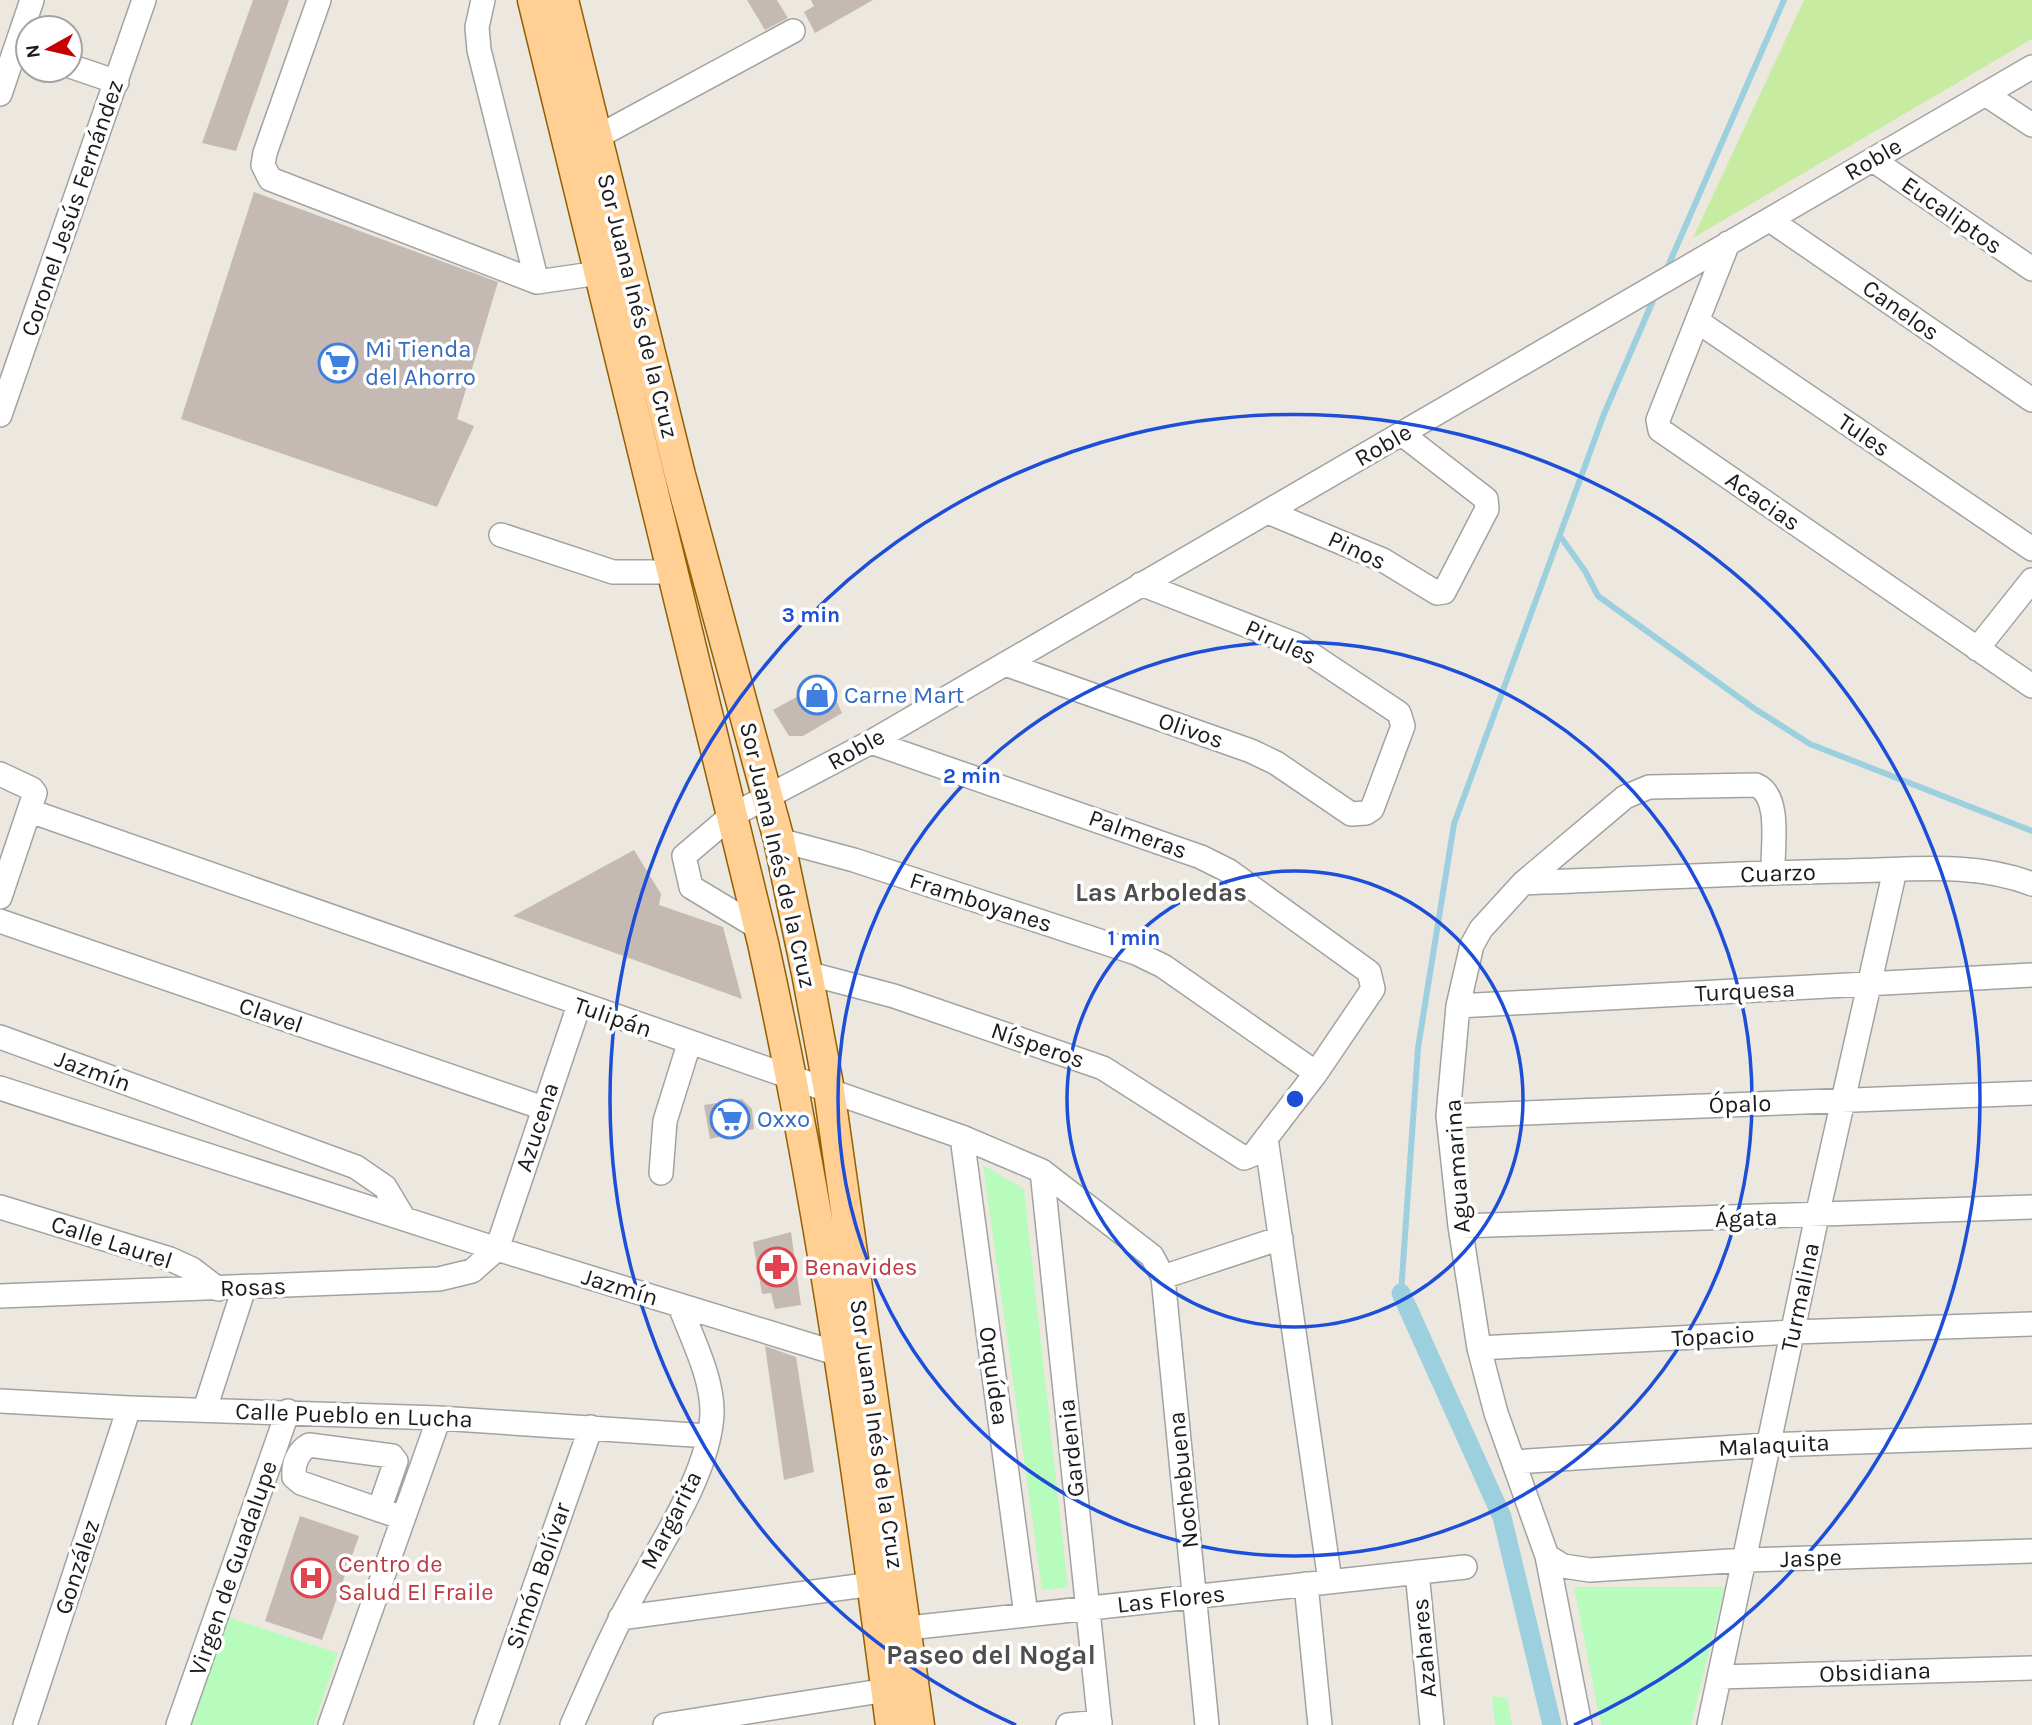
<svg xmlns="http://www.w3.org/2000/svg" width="2032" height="1725" font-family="Karla,sans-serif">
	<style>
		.grass { fill: #c6eba1 }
		.park { fill: #b8fcbd }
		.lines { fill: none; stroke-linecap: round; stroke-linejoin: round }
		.stream { stroke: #9dd0de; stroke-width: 6 }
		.canal { stroke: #9dd0de; stroke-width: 19 }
		.building { fill: #c5bab3 }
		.minor-casing { stroke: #a2a2a2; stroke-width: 26 }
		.major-casing { stroke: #926000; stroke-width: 33 }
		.minor { stroke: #fff; stroke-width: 23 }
		.major { stroke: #ffcf93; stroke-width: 30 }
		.ring { fill: none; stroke: #1d4ed8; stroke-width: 3.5 }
		.labels { text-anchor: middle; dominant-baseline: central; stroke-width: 7; stroke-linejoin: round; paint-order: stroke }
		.street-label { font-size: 24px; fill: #1b1b1b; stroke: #fff }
		.shop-label { font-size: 24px; fill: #366cbe; stroke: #fff; text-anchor: start }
		.health-label { font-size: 24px; fill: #be3a42; stroke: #fff; text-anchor: start }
		.neighbourhood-label { font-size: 26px; font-weight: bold; fill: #4e4e4e; stroke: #fff }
		.quarter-label { font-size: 28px; font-weight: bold; fill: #4e4e4e; stroke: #fff }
		.centre { fill: #1d4ed8; stroke: #fff; stroke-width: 3.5 }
		.ring-label { font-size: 21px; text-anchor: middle; font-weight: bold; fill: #1d4ed8; stroke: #fff; stroke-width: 7; stroke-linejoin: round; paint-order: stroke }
	</style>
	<rect width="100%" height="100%" fill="#ede8df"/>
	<!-- grass -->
	<path class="grass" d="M1804,0H2032V39L1693,238Z"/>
	<!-- park -->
	<path class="park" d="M983,1165L1024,1189L1068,1587L1042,1590Z
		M1574,1587H1725L1691,1725H1601Z
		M227,1617L338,1653L314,1725H190Z
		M1492,1696L1507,1698L1512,1725H1495Z"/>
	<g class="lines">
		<!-- stream -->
		<path class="stream" d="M1665,273L1784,0
			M1560,536L1585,571L1598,596L1755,709L1810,744L2032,831
			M1401,1293L1418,1048L1454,824L1604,414L1655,296"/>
		<!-- canal -->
		<path class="canal" d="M1401,1293L1502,1517L1552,1725"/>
	</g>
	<!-- building -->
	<path class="building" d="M253,0H289L236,151L202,143Z
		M747,0H777L788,18L765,30Z
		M811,0H873L815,33L804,12L814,6Z
		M254,192L498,282L457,419L474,426L437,507L181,419Z
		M827,680L842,713L803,736H789L773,710Z
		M634,850L661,894L659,905L723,927L742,999L513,916Z
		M742,1099L752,1109L754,1129L710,1139L704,1105Z
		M791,1232L801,1305L775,1309L771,1293L762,1294L753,1242Z
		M765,1346L796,1357L814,1472L784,1480Z
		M300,1516L359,1536L322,1640L265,1621Z"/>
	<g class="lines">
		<defs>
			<path id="minor" d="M319,0L265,153L263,165L270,179L537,282
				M483,0L477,27L479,50L537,282L599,273
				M70,66L117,82
				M0,94L32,0
				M1985,94L2032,125
				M597,137L793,31
				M1873,160L2032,269
				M1770,220L2032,400
				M1728,243L1658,420L1660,430L2032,686
				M1697,321L2032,549
				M0,415L144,0
				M1268,512L1383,560L1437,593L1444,592L1487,509L1486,499L1402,434
				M501,535L613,572H672
				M1977,649L2032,580
				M1005,664L1251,751L1276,763L1351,814L1366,813L1372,809L1403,726L1399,713L1297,645L1141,584
				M0,774L32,789L35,793L0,897
				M30,811L962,1137L1042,1171L1152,1256L1163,1277L1207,1725
				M779,840L854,860L1136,953L1163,966L1316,1073
				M1773,873C1772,848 1782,796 1756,785L1649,787L1625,797L1523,883L1481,929L1472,945L1458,1006L1448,1116L1460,1226L1479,1348L1496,1413L1547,1556L1563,1566L1590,1570L1745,1560L2032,1551
				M1523,883C1631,879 1739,873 1848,871C1909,870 1974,861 2032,884
				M0,921L543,1108
				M759,928L691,887L684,856L731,816L871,742L2032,67
				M807,973L894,996L1103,1068L1244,1158L1254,1154L1316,1073L1373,989L1369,972L1229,871L1201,857L871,742
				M1458,1006L2032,975
				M0,1037L356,1167L385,1187L403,1217
				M0,1088L497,1249L839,1354
				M1448,1116L2032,1093
				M962,1137L1026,1615
				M1266,1138L1330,1581
				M1042,1171L1100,1725
				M661,1173L665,1121L689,1044
				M0,1207L170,1259L192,1269L218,1289
				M1460,1226L2032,1207
				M1163,1277L1281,1238
				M0,1296L439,1279L472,1271L497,1249L579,1005
				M1479,1348L1793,1332L2032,1324
				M0,1401L129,1408L439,1418L708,1436
				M205,1409L244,1288
				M1515,1462L1767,1445L2032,1436
				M379,1510L396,1461L392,1456L309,1445C297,1452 293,1464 294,1477L301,1483L403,1518
				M1547,1556L1580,1725
				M1417,1572L1432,1725
				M1306,1584L1320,1725
				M620,1618L888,1582
				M890,1630L1465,1567
				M1719,1677L2032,1668
				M25,1725L129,1408
				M178,1725L288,1411
				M330,1725L439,1418
				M486,1725L591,1427
				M572,1725C588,1689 603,1653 621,1618C650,1559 709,1479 712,1414C713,1378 692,1339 680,1306
				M665,1725L887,1690
				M1068,1725L1100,1722
				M1709,1725L1817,1216L1895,870"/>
			<path id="major" d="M533,0L763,943C820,1201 857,1463 891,1725
				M563,0L680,475L779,840L807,973L829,1090L919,1725"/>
		</defs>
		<!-- minor casing -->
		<use href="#minor" class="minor-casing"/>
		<!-- major casing -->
		<use href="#major" class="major-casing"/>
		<!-- minor -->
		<use href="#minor" class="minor"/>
		<!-- major -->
		<use href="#major" class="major"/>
	</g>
	<!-- distance rings -->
	<g class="ring">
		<circle cx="1295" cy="1099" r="228"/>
		<circle cx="1295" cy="1099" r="457"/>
		<path d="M1016 1725A685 685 0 1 1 1574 1725"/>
	</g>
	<!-- icons -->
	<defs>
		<symbol id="supermarket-ring" viewBox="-11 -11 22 22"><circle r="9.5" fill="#fff" stroke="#3f7fe0" stroke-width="1.5"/><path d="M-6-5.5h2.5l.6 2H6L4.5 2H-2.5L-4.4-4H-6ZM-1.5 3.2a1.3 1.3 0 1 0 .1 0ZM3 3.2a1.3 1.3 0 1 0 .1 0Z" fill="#3f7fe0"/></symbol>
		<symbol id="shop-ring" viewBox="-11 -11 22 22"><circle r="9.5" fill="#fff" stroke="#3f7fe0" stroke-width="1.5"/><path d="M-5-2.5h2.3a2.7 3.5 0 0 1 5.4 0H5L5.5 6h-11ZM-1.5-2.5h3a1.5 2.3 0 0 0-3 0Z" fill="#3f7fe0"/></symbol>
		<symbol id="pharmacy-ring" viewBox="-11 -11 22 22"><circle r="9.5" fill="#fff" stroke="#e0444e" stroke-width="1.5"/><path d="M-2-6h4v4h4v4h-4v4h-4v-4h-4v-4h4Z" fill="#e0444e"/></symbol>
		<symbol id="hospital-ring" viewBox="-11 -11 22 22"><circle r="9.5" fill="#fff" stroke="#e0444e" stroke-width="1.5"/><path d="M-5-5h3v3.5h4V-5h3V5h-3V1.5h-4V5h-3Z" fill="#e0444e"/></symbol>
	</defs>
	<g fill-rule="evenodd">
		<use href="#supermarket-ring" x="316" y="341" width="44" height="44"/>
		<use href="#shop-ring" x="795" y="673" width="44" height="44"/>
		<use href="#supermarket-ring" x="708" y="1097" width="44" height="44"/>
		<use href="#pharmacy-ring" x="755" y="1245" width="44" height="44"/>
		<use href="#hospital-ring" x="289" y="1556" width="44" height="44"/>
	</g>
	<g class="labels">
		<!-- street labels -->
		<g class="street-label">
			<text transform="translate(1873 159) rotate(-30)">Roble</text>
			<text transform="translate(72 208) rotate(-71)">Coronel Jesús Fernández</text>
			<text transform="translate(1952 215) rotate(35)">Eucaliptos</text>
			<text transform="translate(638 306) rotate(76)">Sor Juana Inés de la Cruz</text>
			<text transform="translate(1901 310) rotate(35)">Canelos</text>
			<text transform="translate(1864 435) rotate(34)">Tules</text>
			<text transform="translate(1383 445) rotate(-30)">Roble</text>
			<text transform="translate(1763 501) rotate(35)">Acacias</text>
			<text transform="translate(1357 550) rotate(25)">Pinos</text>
			<text transform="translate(1281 642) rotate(25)">Pirules</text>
			<text transform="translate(1191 730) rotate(19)">Olivos</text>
			<text transform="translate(856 749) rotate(-29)">Roble</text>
			<text transform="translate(1138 834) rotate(20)">Palmeras</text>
			<text transform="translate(778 855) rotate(77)">Sor Juana Inés de la Cruz</text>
			<text transform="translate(1778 873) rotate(-2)">Cuarzo</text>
			<text transform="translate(981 902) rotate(18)">Framboyanes</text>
			<text transform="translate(1745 991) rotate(-3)">Turquesa</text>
			<text transform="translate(271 1015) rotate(19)">Clavel</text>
			<text transform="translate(613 1017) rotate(19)">Tulipán</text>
			<text transform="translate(1038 1045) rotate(19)">Nísperos</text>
			<text transform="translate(93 1071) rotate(20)">Jazmín</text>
			<text transform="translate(1740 1104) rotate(-2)">Ópalo</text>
			<text transform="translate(537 1127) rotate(-72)">Azucena</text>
			<text transform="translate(1457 1166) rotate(-94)">Aguamarina</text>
			<text transform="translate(1746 1218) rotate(-2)">Ágata</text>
			<text transform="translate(112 1242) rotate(18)">Calle Laurel</text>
			<text transform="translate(253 1287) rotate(-2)">Rosas</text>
			<text transform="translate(620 1287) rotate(17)">Jazmín</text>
			<text transform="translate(1800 1297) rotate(-78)">Turmalina</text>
			<text transform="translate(1713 1336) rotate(-3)">Topacio</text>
			<text transform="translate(994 1376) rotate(82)">Orquídea</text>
			<text transform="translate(354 1415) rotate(2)">Calle Pueblo en Lucha</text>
			<text transform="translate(877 1434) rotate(82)">Sor Juana Inés de la Cruz</text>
			<text transform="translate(1774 1445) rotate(-3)">Malaquita</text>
			<text transform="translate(1071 1448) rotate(-96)">Gardenia</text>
			<text transform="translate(1183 1480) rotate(-96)">Nochebuena</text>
			<text transform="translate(671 1520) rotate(-63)">Margarita</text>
			<text transform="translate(1811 1558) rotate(-2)">Jaspe</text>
			<text transform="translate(77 1567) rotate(-72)">González</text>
			<text transform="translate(233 1568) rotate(-71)">Virgen de Guadalupe</text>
			<text transform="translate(538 1576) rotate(-71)">Simón Bolívar</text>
			<text transform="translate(1171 1599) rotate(-6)">Las Flores</text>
			<text transform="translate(1424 1648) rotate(-95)">Azahares</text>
			<text transform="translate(1875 1672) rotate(-2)">Obsidiana</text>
		</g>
		<!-- shop labels -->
		<g class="shop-label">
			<text x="365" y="349">Mi Tienda<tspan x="365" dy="28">del Ahorro</tspan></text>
			<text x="844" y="695">Carne Mart</text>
			<text x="757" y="1119">Oxxo</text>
		</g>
		<!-- health labels -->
		<g class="health-label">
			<text x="804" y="1267">Benavides</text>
			<text x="338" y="1564">Centro de<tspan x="338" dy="28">Salud El Fraile</tspan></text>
		</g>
		<!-- neighbourhood labels -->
		<g class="neighbourhood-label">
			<text x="1161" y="892">Las Arboledas</text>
		</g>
		<!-- quarter labels -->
		<g class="quarter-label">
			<text x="991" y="1654">Paseo del Nogal</text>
		</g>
	</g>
	<circle cx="1295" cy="1099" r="10" class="centre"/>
	<g class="ring-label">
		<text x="811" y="622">3 min</text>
		<text x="972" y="783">2 min</text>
		<text x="1134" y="945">1 min</text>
	</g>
	<!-- north arrow -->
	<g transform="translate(49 49) rotate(262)"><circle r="33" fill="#ffffff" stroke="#a4a4a4" stroke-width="2"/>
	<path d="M0-5L12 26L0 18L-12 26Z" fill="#c60002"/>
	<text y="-10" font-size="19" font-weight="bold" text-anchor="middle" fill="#1b1b1b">N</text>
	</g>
</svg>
